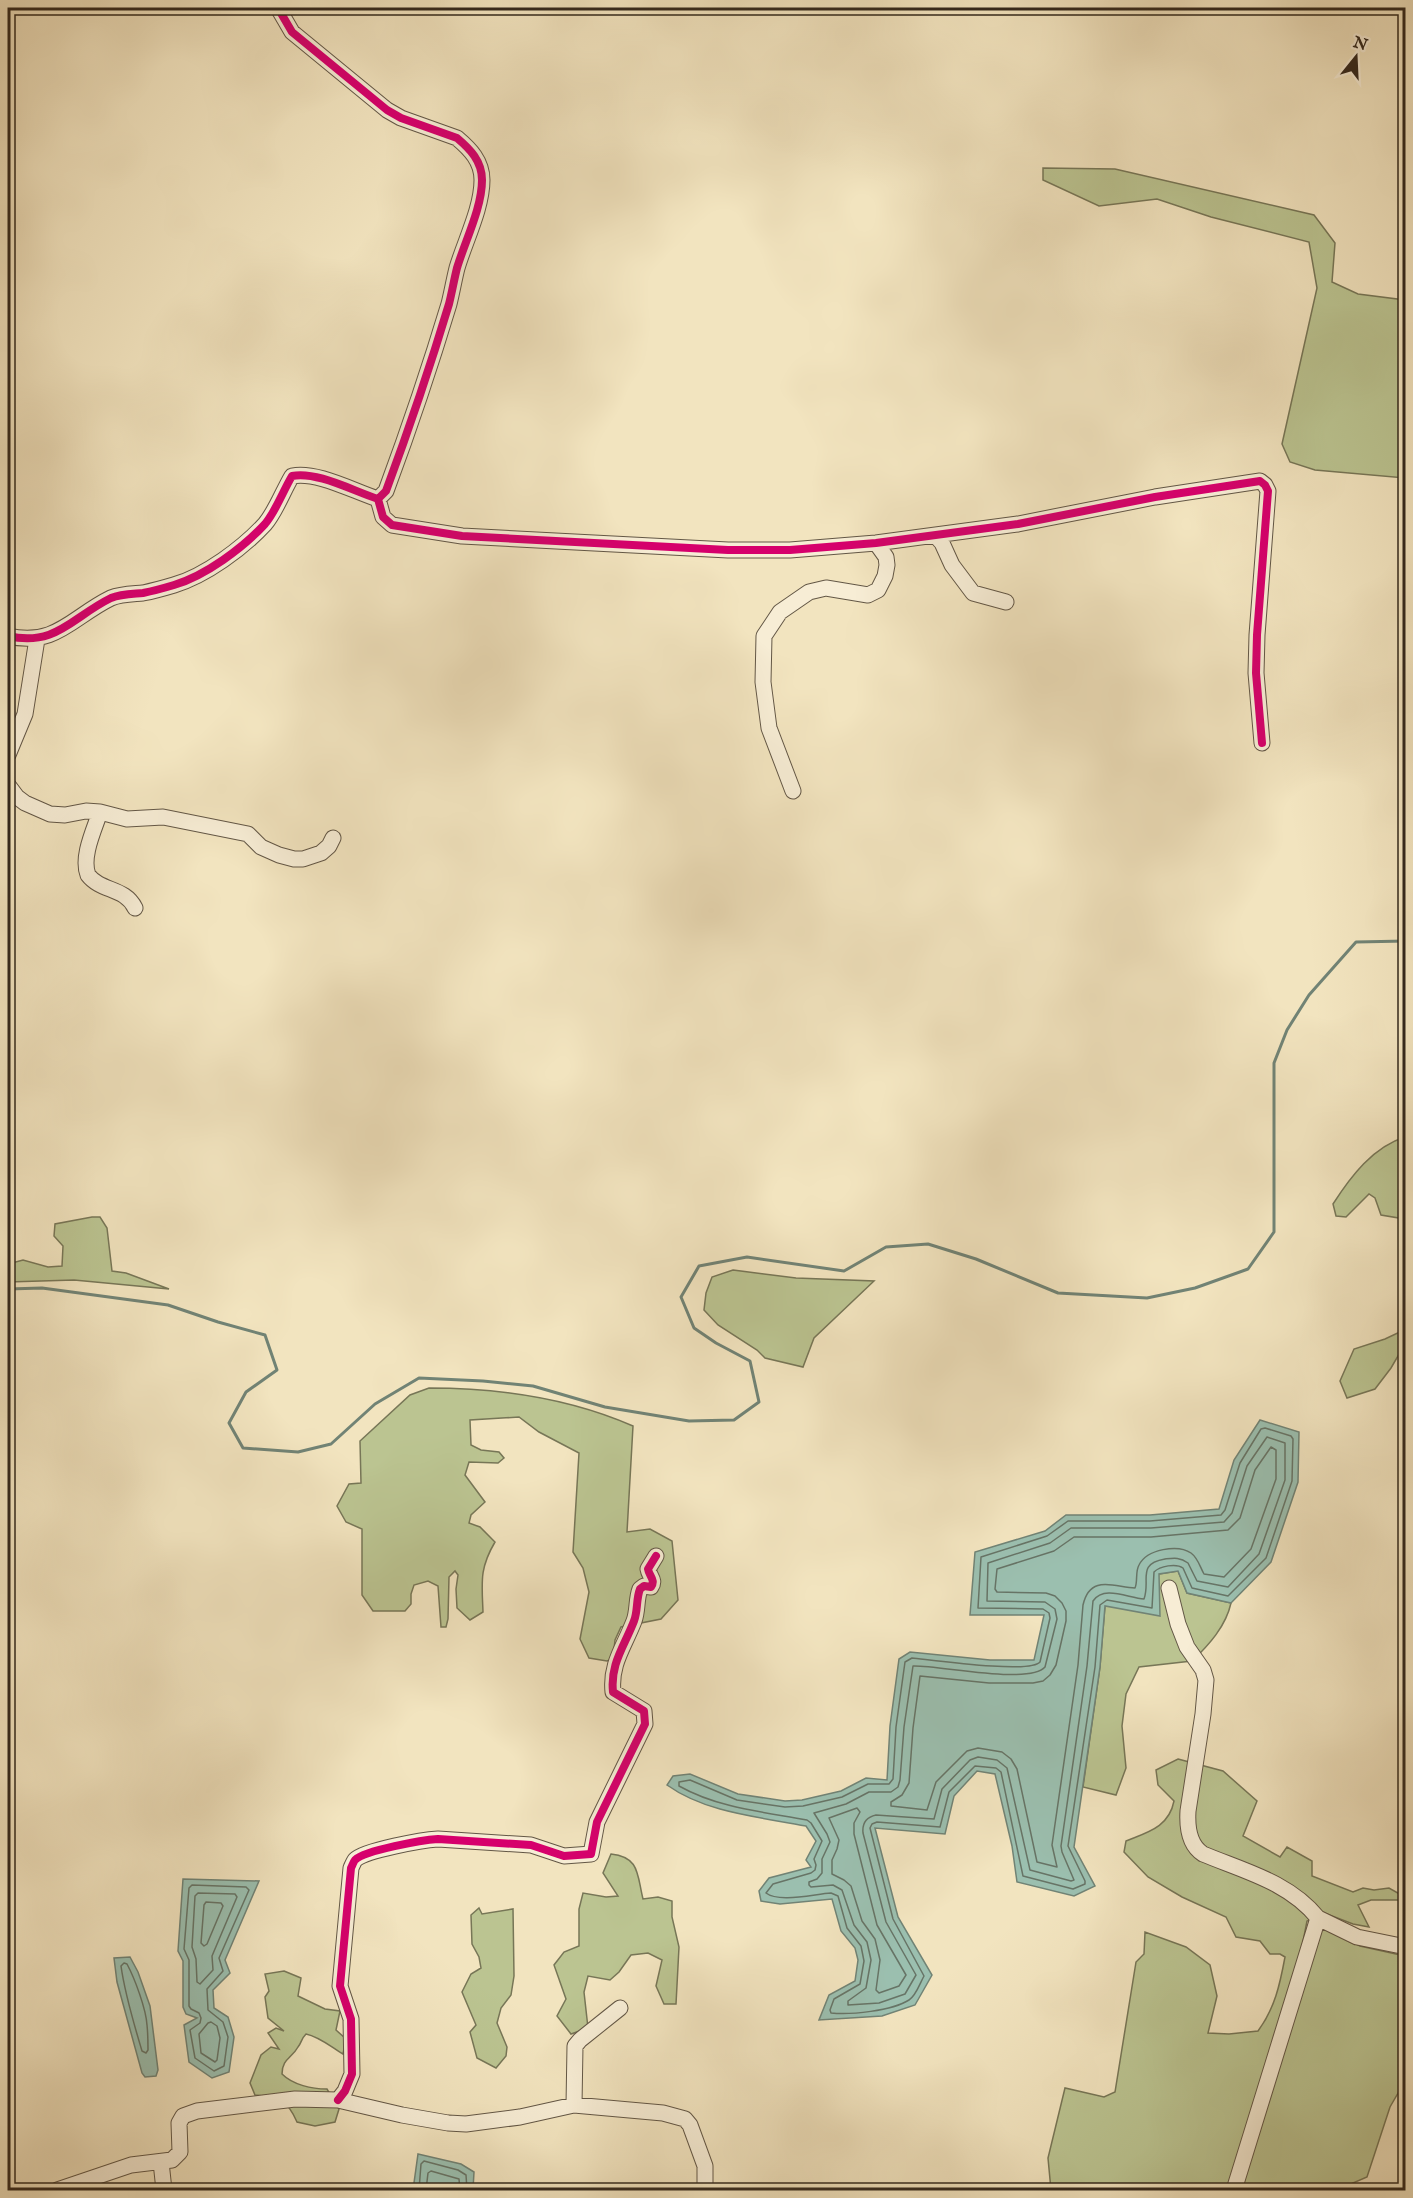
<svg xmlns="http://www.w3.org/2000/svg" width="1413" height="2198" font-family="'IM FELL English',serif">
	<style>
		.green { fill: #bbc491; stroke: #777657; stroke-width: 1.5 }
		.water { fill: #9bbfaf; stroke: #718375; stroke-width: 1.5 }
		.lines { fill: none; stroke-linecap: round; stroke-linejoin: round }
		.shore { stroke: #677466; stroke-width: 1.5 }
		.stream { stroke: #718375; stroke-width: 3 }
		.minor-casing { stroke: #635746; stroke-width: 17 }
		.minor { stroke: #f7edd5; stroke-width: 15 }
		.cycleway-casing { stroke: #f7edd5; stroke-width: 11 }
		.cycleway { stroke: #d6006c; stroke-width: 8 }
	</style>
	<rect width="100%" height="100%" fill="#f2e4bf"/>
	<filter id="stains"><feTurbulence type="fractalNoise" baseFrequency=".00333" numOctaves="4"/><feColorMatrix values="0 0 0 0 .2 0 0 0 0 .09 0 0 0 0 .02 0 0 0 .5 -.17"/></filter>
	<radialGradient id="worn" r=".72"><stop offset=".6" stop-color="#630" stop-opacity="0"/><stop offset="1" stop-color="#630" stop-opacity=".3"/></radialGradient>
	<!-- green -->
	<path class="green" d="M1043,168L1115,169L1314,215L1335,243L1332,282L1358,294L1405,300V478L1315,470L1290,462L1282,444L1317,288L1309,242L1211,217L1157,199L1099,206L1043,180Z
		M1405,1137V1219L1381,1215L1375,1198L1369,1194L1346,1217L1336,1216L1333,1204C1351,1176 1373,1147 1405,1137Z
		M92,1217H100L107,1228L112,1271L126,1273L169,1289L74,1280L8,1282V1264L23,1260L48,1267L62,1266L63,1246L54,1236L55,1224Z
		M733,1270L796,1278L874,1281L814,1338L803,1367L765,1358L757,1350L718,1325L704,1310L706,1293L712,1277Z
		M1405,1319V1344L1391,1368L1375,1389L1347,1398L1340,1381L1354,1349L1385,1339L1402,1331Z
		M429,1388C499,1388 569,1398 633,1426L627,1532L650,1529L672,1541L678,1600L661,1619L621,1627L615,1640L613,1659L607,1661L589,1658L580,1639L589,1592L583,1568L573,1552L579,1453L539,1432L519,1417L470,1420L471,1445L481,1450L499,1452L504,1458L498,1463L469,1462L465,1475L485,1502L471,1515L469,1523L480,1527L495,1542C479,1569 482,1583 483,1612L470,1620L457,1608L456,1589L458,1575L455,1571L449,1577L448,1619L446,1627H441L438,1586L428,1581L414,1585L411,1594V1604L405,1611H373L362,1595V1529L346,1522L337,1506L349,1484L361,1483L360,1441L410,1395Z
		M1178,1571L1187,1593L1231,1603C1226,1626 1209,1645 1192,1661L1139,1667L1126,1694L1122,1726L1126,1768L1116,1795L1083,1787L1100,1667L1105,1606L1159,1574Z
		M1178,1759L1223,1771L1257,1801L1243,1836L1280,1857L1287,1847L1312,1861V1876L1353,1892L1363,1888L1374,1890L1389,1888L1405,1897L1400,1900H1371L1358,1905L1369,1927L1353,1924L1327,1914L1307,1921L1298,1967L1229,2190H1051L1048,2158L1065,2088L1104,2097L1115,2092L1136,1962L1144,1954L1145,1932L1186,1947L1210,1965L1217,1996L1208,2033L1229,2034L1258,2031C1275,2008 1280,1984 1285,1957L1280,1954H1270L1260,1941L1236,1937L1226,1917L1182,1897L1148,1877L1124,1852L1126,1841C1148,1832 1169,1827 1174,1801L1158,1785L1156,1770Z
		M611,1854C640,1857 637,1875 643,1899L658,1897L672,1901V1917L679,1947L676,2004H664L656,1986L662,1960L648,1953L631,1955L619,1972L610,1980L588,1976L584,1992L588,2028L571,2034L557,2016L566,1999L554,1965L564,1952L579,1946V1909L583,1893L606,1897L618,1896L603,1873Z
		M479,1908L482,1914L513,1909L514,1976L511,1995L501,2008L497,2023L507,2047L506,2056L496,2068L477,2058L470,2032L476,2025L462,1992L471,1974L481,1968L479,1957L472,1944L471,1915Z
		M1322,1926L1360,1946L1405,1956V2081L1390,2107L1367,2177L1337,2190H1238Z
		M284,1971L301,1978L298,1996L325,2009L340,2011L336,2030L346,2039L343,2054C331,2047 320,2037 306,2034C301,2039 302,2042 298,2047C292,2058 282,2059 282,2074C293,2085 312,2089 327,2089L339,2109L335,2122L315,2126L297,2122C287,2099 279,2097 255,2095L250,2083L261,2055L271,2047L279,2049L268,2033L276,2028L284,2031L268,2018L265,1997L269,1991L265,1974Z"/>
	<!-- water -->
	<path class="water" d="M1260,1420L1299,1432L1298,1482L1271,1562L1231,1603L1187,1593L1178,1571L1159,1574L1160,1616L1105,1606L1100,1667L1074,1847L1095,1886L1074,1896L1017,1882L1012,1846L995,1774L977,1771L954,1796L945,1834L875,1828L898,1917L932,1975L915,2005L882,2016L819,2020L829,1995L855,1981L858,1960L855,1948L841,1931L832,1899L780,1904L761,1901L759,1891L769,1878L811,1867L806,1860L816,1841L806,1826C760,1817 706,1813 667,1785L673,1776L690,1774L738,1794L785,1801L802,1800L841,1791L866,1778L887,1780L890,1726L899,1659L910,1652L990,1660H1034L1044,1615H970L975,1552L1045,1531L1066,1515H1150L1219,1509L1234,1460Z
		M183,1879L259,1881L225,1960L230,1973L213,1990L214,2008L228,2017L234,2037L229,2072L212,2078L189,2062L184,2025L197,2018L186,2014L183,2007V1961L178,1951Z
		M130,1957L138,1972L150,2006L158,2070L156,2076L145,2077L142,2073L117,1982L114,1958Z
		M418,2154L461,2164L474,2172L473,2190H413Z"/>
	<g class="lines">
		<!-- shore -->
		<path class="shore" d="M1265,1428L1291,1436L1293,1439L1292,1481L1266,1558L1228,1596L1192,1588L1183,1568C1176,1563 1160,1566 1154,1572L1152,1608L1107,1600L1100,1605L1095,1667L1068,1846L1085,1881V1884L1073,1889L1023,1876L1001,1772L996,1768L975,1766L949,1792L940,1827L877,1822L872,1824L870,1828L893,1919L924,1976C920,1983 916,1996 909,2000C892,2011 850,2015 831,2013L830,2010L834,1999L860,1984L864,1961L861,1946L847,1928L838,1896L831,1893C814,1894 779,1903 766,1893L773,1884L811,1873L815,1870L816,1865L814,1859L822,1841L811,1823L807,1820C764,1812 718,1808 679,1786V1782L690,1780L737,1800L785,1807L803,1806L842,1797L868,1784H889L893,1779L896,1727L905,1662L912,1658C932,1660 1030,1674 1040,1662L1050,1618L1049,1613L1043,1609L978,1608L981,1557L1047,1536L1068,1521H1150L1221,1515L1225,1510L1240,1463L1261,1429Z
			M1267,1437L1285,1443V1480L1259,1554L1228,1587L1197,1581L1188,1563C1180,1557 1174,1558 1165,1559C1136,1564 1151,1580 1144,1599C1128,1598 1104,1585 1093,1601L1087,1666L1061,1846L1062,1852L1074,1880L1071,1881L1030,1870L1007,1768L997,1760L978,1757L970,1760L942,1789L934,1819L876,1815C867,1817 862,1823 863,1833L886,1922L916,1975L905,1994L879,2003L848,2005V2001L866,1988L871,1960L867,1942L854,1925L842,1890L833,1885L811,1887L809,1885V1882L817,1879L822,1873V1859L830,1842L827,1834L814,1813L846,1804L869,1792H891L898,1787L900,1780L904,1727L913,1666C939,1665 1029,1685 1045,1667L1057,1619L1055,1609L1045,1602L987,1601L988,1563L1050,1543L1071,1528H1151L1224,1522L1232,1513L1247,1466Z
			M1271,1447L1276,1450V1479L1251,1549L1224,1577L1204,1574C1200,1567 1198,1558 1191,1553C1178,1544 1147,1549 1139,1565C1135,1572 1138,1581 1135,1588C1114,1587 1090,1574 1083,1605L1078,1665L1052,1845L1057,1867L1037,1862L1017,1769L1011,1759L1002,1752L978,1748L967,1751L936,1782L927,1810L891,1806V1802L902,1795L909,1783L913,1728L920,1676L989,1683H1033L1043,1681L1050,1675L1056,1665L1066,1621V1611L1062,1603L1055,1596L1046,1593L997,1592L995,1589L997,1569L1054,1551L1074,1537H1151L1228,1530L1240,1518L1255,1470Z
			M857,1808L860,1812L854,1823V1834L877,1925L906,1975L899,1986L879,1993L876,1990L880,1960L875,1939L862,1921L851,1886L844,1880L832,1874V1860L837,1849L839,1840L829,1818Z
			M192,1885L246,1887L249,1890L219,1958L223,1971L207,1989L208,2010L223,2022L228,2037L224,2066L214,2071L195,2058L190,2030L200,2023L201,2018L199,2013L191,2009L189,2006V1960L184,1949L189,1888Z
			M198,1893L235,1894L237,1897L212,1956L213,1970L200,1984L197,1982L196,1959L192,1947L195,1896Z
			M206,1902L221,1903L223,1906L207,1944L204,1946L201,1943L204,1905Z
			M124,1963L127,1964C135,1979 146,2009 147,2025C148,2034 148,2042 148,2050L146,2053L142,2051C134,2024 125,1995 121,1966Z
			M208,2023L211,2022L217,2026L220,2038L217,2060L215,2062L201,2053L199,2034Z
			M419,2190L421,2164L424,2161L458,2170L466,2175L467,2190
			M426,2190L428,2173L431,2171L459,2179L460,2190"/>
		<!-- stream -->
		<path class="stream" d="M8,1289L42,1288L168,1305L218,1322L265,1335L277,1370L246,1392L229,1423L243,1448L298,1452L331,1444L375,1404L419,1378L483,1381L533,1386L605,1407L689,1421L734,1420L759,1402L750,1361L716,1343L694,1328L681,1297L699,1266L747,1257L844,1271L886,1247L928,1244L976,1259L1058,1293L1147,1298L1195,1288L1248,1269L1274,1232V1063L1287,1030L1309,995L1356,942L1406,941"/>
		<defs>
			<path id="minor" d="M278,8L292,32L387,110L401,118L457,138C470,149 482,161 482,180C482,208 465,241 457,268C454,280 452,292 449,304C430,367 409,429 386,491L378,499
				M935,535L942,543L952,565L973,593L1006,602
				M8,636C56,647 72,617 111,598C121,594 133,594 143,593C153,591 164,588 174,585C205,576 243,548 265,524C276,511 283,491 292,476C317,471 353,491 378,499L383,517L392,525L462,536L728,550H790L876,543L1018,524L1155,497L1260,481L1265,485L1268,491L1257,635L1256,673L1262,743
				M8,755L25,714L37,639
				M8,785L17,797L25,803L50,814L65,815L86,811L100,812L127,819L163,817L248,834L261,847L279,855L294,859H303L321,853L329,846L333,838
				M793,791L769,728L763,682L764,636L780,612L809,592L826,588L868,595L878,590L885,576L887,565L886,557L876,543
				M100,812C94,830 81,857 88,875C101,892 125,887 135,908
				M1169,1588L1178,1624L1187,1647L1203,1670L1206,1680L1203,1714L1188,1811C1187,1827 1189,1845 1203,1854C1244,1871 1289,1882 1318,1918
				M338,2100L345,2091L352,2074L351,2019L340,1986L351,1868C352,1866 354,1861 355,1860C365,1850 423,1840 438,1839L531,1845L564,1856L591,1854L597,1822L645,1724L644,1711L613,1692C610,1664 624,1647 634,1621C638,1611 636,1599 640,1589L644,1586L651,1587C656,1580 649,1576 648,1569L656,1556
				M574,2105L575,2046L580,2040L620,2008
				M161,2162L164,2190
				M57,2190L131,2165L172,2160L180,2152L179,2123L183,2116L197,2111L295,2099L338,2100L402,2115L448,2123L466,2124L520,2117L574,2105L663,2113L685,2119L690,2125L705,2166V2190
				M1234,2190L1318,1918L1357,1937L1406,1947"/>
		</defs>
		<!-- minor casing -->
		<use href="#minor" class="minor-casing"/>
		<!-- minor -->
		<use href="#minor" class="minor"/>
		<defs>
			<path id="cycleway" d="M278,8L292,32L387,110L401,118L457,138C470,149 482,161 482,180C482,208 465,241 457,268C454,280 452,292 449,304C430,367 409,429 386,491L378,499
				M8,636C56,647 72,617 111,598C121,594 133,594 143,593C153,591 164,588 174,585C205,576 243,548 265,524C276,511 283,491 292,476C317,471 353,491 378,499L383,517L392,525L462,536L728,550H790L876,543L1018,524L1155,497L1260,481L1265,485L1268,491L1257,635L1256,673L1262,743
				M338,2100L345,2091L352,2074L351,2019L340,1986L351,1868C352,1866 354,1861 355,1860C365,1850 423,1840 438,1839L531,1845L564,1856L591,1854L597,1822L645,1724L644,1711L613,1692C610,1664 624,1647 634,1621C638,1611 636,1599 640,1589L644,1586L651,1587C656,1580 649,1576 648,1569L656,1556"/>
		</defs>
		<!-- cycleway casing -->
		<use href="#cycleway" class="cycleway-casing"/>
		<!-- cycleway -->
		<use href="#cycleway" class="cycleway"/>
	</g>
	<!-- margin -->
	<rect width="1413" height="2198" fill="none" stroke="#f2e4bf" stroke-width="30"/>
	<rect x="9" y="9" width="1395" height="2180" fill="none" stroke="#33281d" stroke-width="3"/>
	<rect x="15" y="15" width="1383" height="2168" fill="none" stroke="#33281d" stroke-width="1.5"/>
	<!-- north arrow -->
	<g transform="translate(1356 57) rotate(18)" stroke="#f7edd5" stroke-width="4.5" paint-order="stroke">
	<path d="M0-4.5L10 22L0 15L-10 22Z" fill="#33281d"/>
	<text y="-9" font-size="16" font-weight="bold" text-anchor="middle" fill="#33281d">N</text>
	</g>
	<rect width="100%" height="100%" filter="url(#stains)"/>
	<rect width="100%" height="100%" fill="url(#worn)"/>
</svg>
